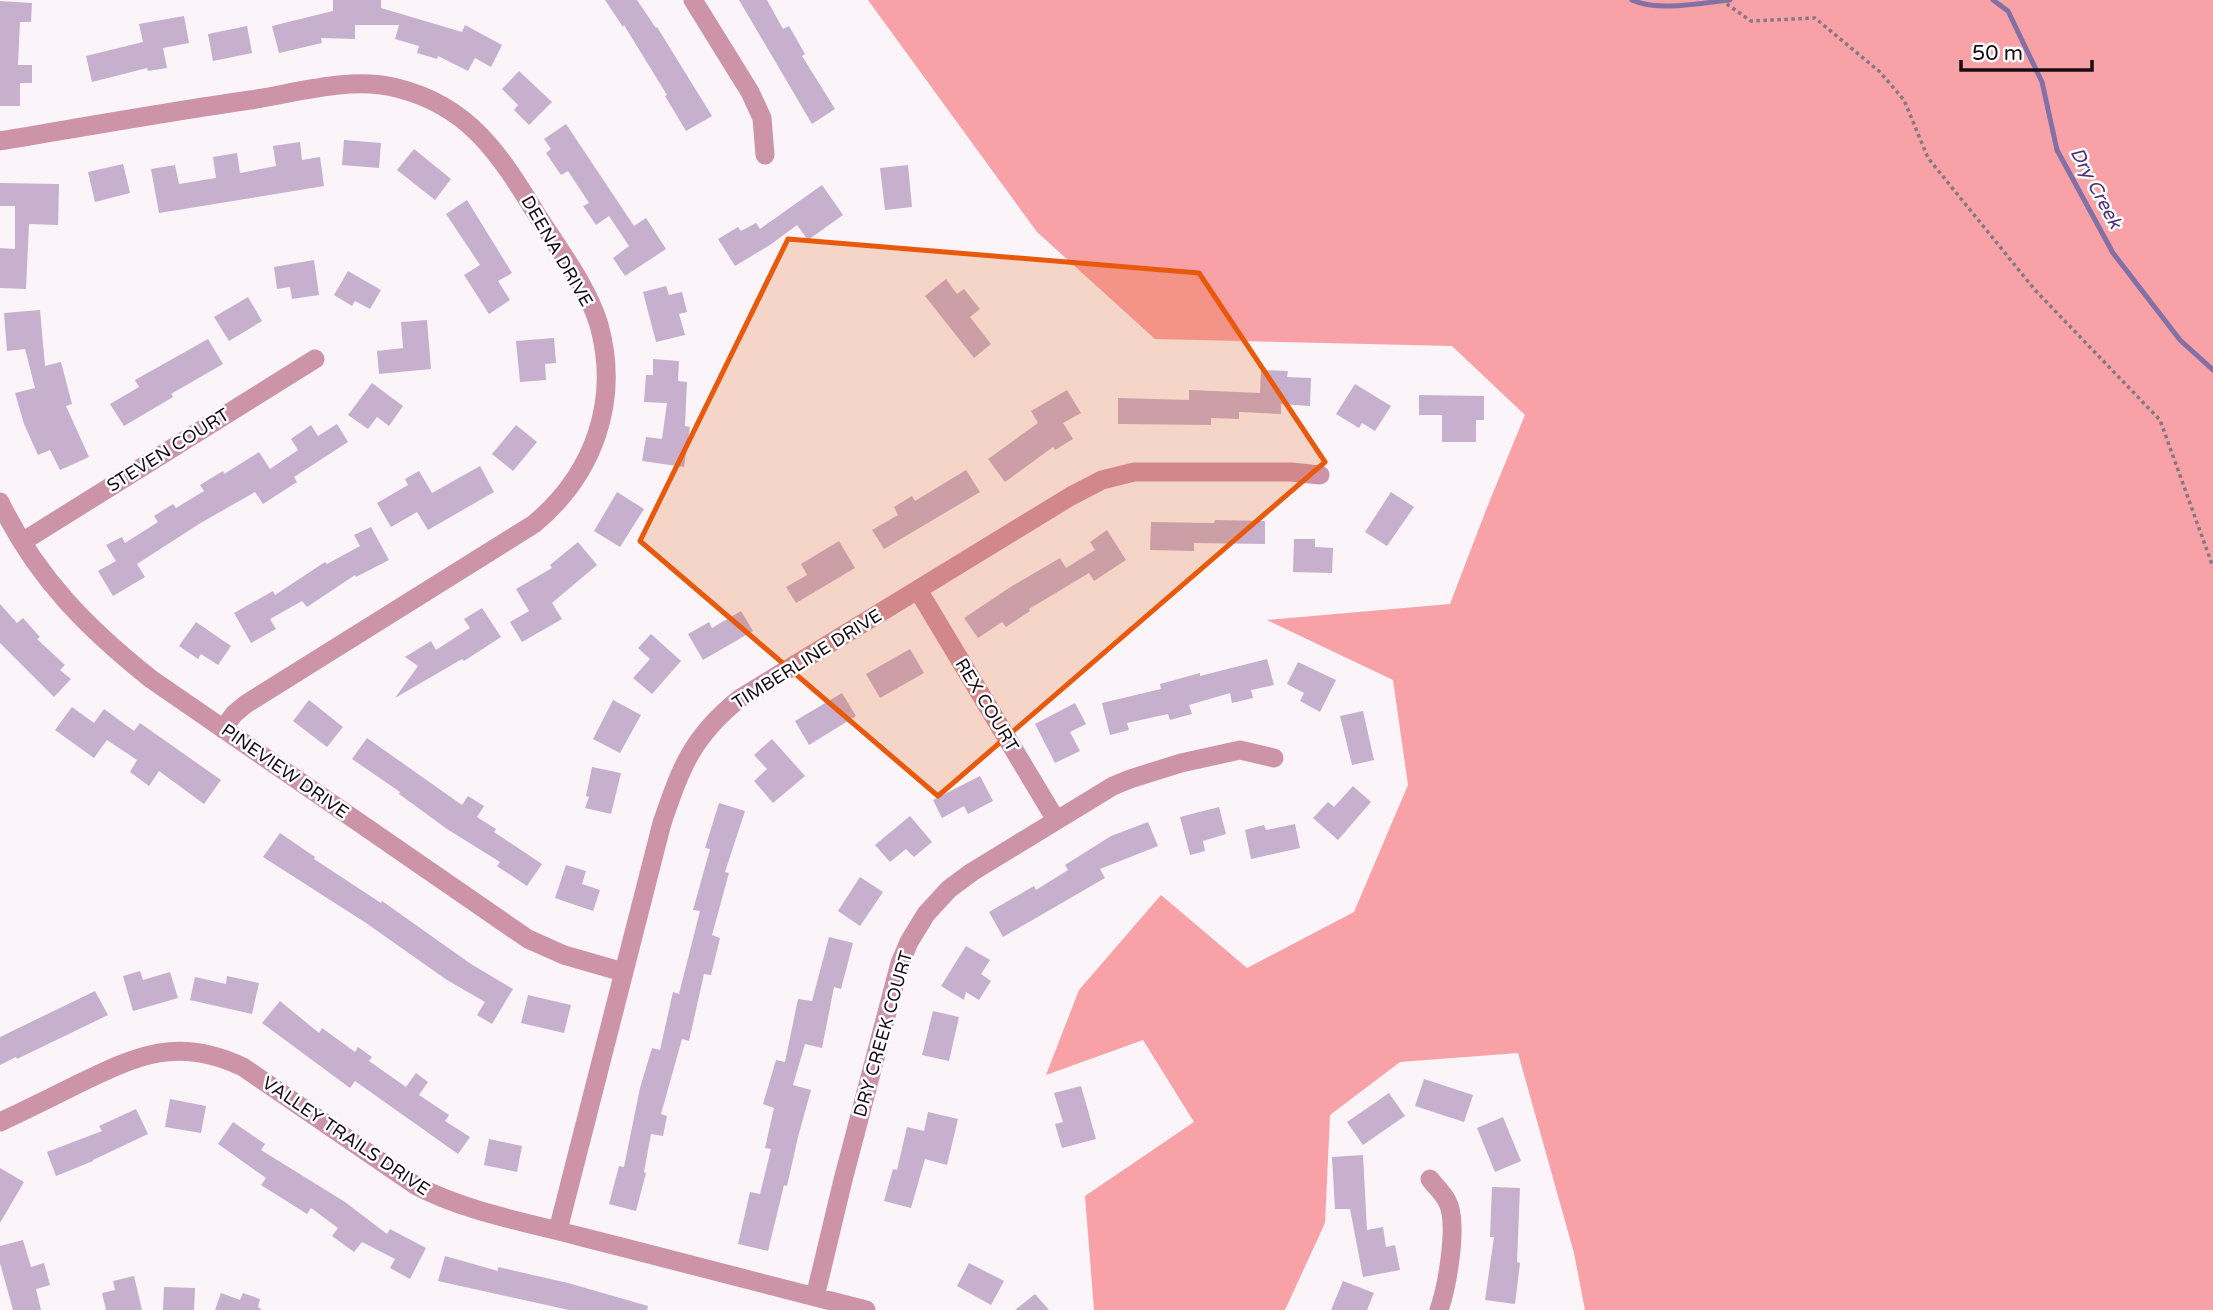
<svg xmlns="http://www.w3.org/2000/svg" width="2213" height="1310" font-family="'Varela Round',sans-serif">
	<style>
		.forest { fill: #f8a2a7 }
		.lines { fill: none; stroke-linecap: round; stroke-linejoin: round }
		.stream { stroke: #8370a4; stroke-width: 5 }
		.building { fill: #c6b0ce }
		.path { stroke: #837980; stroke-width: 3.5; stroke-dasharray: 3.5 3.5; stroke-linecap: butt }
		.minor { stroke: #cd94a8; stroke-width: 19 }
		.marked { fill: #e8590c; fill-opacity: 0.2; stroke: #e8590c; stroke-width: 5; stroke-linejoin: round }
		.labels { text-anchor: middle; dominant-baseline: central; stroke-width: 5; stroke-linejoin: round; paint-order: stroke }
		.street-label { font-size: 18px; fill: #180d15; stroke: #fff }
		.water-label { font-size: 19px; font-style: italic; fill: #4e2e80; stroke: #fff }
	</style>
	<rect width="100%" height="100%" fill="#fbf4f9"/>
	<!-- forest -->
	<path class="forest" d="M868,0H2213V1310H1585L1574,1253L1518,1053L1400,1062L1330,1115L1325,1223L1285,1310H1094L1085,1196L1194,1122L1143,1040L1046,1075L1079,990L1161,895L1247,968L1354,912L1408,785L1393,680L1267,620L1450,604L1488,505L1525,415L1452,346L1155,339L1037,232Z"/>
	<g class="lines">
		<!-- stream -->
		<path class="stream" d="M1632,0C1658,12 1701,3 1730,0
			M1993,0L2008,11L2042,82L2057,150L2113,253L2180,340L2213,370"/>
	</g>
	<!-- building -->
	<path class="building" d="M333,0H381V8L462,32L465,25L502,45L491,67L475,58L468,71L438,56L437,59L417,53L419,46L395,39L399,25H355V39L321,38L322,43L279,53L272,26L333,11Z
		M605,0H637L656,28L657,27L712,116L686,131L665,96L667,95L624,25L623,27Z
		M739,0H767L783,29L789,26L805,54L802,56L835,109L812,124Z
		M0,1L32,3L31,22H20L18,65H32V83H20V106H0Z
		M184,16L189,43L163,48L167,68L148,71L147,68L92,82L86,56L143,42L139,24Z
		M247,26L252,53L213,61L208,34Z
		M519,71L552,102L529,125L514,110L518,105L502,89Z
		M566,124L634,226L646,218L666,249L625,276L613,258L629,246L609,216L596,225L583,206L589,203L568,171L561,175L546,153L551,149L544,139Z
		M344,140L381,143L379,168L342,165Z
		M300,142L302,160L320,157L324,186L159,213L151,169L175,165L179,184L216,178L213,157L237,153L240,173L276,166L273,146Z
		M414,149L451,179L435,200L397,170Z
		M123,164L130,193L95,202L88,172Z
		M908,165L912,207L885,210L880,168Z
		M0,183L59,184L58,225L29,224L26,289L0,288V248L15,249V206H0Z
		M822,185L843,215L808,240L797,225L770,245L735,266L718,239L738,227L741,231L756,223L760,229Z
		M467,200L512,273L498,281L510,300L489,314L464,275L480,265L446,214Z
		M314,260L319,295L292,299L290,287L277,289L274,267Z
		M348,271L381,290L370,309L355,301L352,306L334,295Z
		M946,279L957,294L964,289L980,309L970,317L991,344L974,358L925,296Z
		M666,286L669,295L682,292L687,312L679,314L685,335L656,342L643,292Z
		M248,297L262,321L229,341L214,317Z
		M40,310L45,366L61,362L72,404L66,406L89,457L60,470L50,450L38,455L24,424L15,393L35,388L25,349L7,351L4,313Z
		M427,320L431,369L379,374L377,351L403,348L401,322Z
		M554,338L556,363L545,364L546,380L520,382L516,341Z
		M208,339L223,364L171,394L173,397L124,426L110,404L139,387L135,380Z
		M653,359L679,361L678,381L687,382L685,426L690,427L684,467L642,461L646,437L662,439L667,403L644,402L646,375H653Z
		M1261,370L1288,371L1287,377L1311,378L1310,406L1281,404V414L1239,412V419L1211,418V425L1118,424V398L1189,400V390L1260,393Z
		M372,383L403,406L389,426L377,417L368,429L348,415Z
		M1355,384L1391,406L1375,431L1362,423L1359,428L1336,414Z
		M1067,390L1081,413L1063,423L1073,439L1055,450L1053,447L1005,482L988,459L1038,423L1031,411Z
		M1419,395L1484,396V420H1476V442H1442V415H1419Z
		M337,424L348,442L294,477L297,482L263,504L255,492L199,524L137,564L145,577L113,596L98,571L116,561L106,545L122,537L125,543L158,522L154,516L173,504L176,508L204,491L200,485L223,471L224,474L259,452L270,469L298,450L291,439L311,425L318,436Z
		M516,425L537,442L513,471L492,454Z
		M480,466L494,492L428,530L417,512L391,527L377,503L408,485L405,479L419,471L432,493Z
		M966,470L980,492L884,549L872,530L898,515L894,507L912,496L915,501Z
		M617,492L644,509L620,547L594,531Z
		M1391,492L1414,507L1387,546L1365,532Z
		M1215,520L1265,521V544L1194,543V551L1150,550L1151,522L1214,523Z
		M371,527L389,560L356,577L355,575L307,607L302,601L270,619L276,629L251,643L234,613L273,591L275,595L325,562L327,564L360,546L354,535Z
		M1107,530L1126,560L1094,581L1089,573L1029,609L1030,611L1006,627L1002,622L978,638L964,618L1012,586L1060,558L1066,568L1095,550L1090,542Z
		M1294,539H1315V547L1333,548L1332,573L1293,572Z
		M839,541L855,568L796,603L786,587L807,575L801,564Z
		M578,542L597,565L552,603L562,619L522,642L510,622L529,611L516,589L552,568L550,565Z
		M0,604L17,623L23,618L40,637L37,639L65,665L60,670L71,679L54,697L0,643Z
		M482,608L501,637L464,661L462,659L395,698L418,666L405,657L431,641L436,650L470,628L464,619Z
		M741,611L753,631L703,660L688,634L709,622L712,628Z
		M196,622L231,646L218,665L201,654L198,659L179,646Z
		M651,634L681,661L652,694L633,678L650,659L638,648Z
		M910,649L924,673L880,698L866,674Z
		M1267,659L1274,685L1251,690L1253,698L1232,703L1230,693L1189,705L1192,714L1170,720L1168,714L1127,723L1129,730L1110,735L1102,703L1161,689L1160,684L1200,673V676Z
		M1298,662L1336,680L1320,712L1300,701L1304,693L1287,684Z
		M842,693L856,716L809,745L795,721Z
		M309,700L343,727L327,747L293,721Z
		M613,700L641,715L620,753L593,739Z
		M1075,703L1086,724L1070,732L1080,751L1055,763L1035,724Z
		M72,707L94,723L104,709L134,731L140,723L221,780L204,804L159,771L149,786L130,772L137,760L107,740L94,758L55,730Z
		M1363,711L1374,760L1352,765L1340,716Z
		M367,738L462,805L468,796L484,806L477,817L496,829L494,832L542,864L527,886L497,866L500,862L447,829L399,794L400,792L352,759Z
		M772,739L805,776L773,803L754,781L767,769L754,755Z
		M592,767L621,773L611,814L585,808L589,797L586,796Z
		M980,776L993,801L968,814L964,806L942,818L933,800Z
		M1353,786L1371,802L1338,840L1313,818L1328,802L1334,807Z
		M719,803L745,811L725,872L729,873L712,935L720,938L711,975L704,974L689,1041L682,1039L661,1114L667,1116L663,1136L651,1134L644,1172L646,1173L636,1211L609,1204L619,1166L624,1167L640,1088L652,1048L660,1050L673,992L679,994L700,911L693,910L710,849L705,848Z
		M1219,807L1226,834L1203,841L1205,851L1190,855L1180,817Z
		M910,816L932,842L914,857L906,849L890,862L875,845Z
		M1148,822L1158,846L1100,869L1105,878L1003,937L989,912L1034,886L1036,890L1068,870L1065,865L1111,836Z
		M1295,824L1300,848L1251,859L1245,830L1264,825L1266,830Z
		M280,833L315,857L314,859L381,903L382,901L471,964L513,989L492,1024L477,1015L485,1002L447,980L366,923L263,857Z
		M566,865L586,871L582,884L600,890L593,911L555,898Z
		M860,877L883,892L860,926L838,911Z
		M829,937L853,943L841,989L834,987L822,1048L805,1044L793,1085L811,1090L798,1137L787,1186L784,1185L768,1251L738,1244L750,1192L760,1194L771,1149L765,1148L774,1108L763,1104L776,1060L785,1062L798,999L812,1001Z
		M966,946L990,960L981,974L991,981L979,1000L966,992L964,1000L941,986Z
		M140,971L143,980L170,972L178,998L133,1011L123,976Z
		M227,976L259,983L252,1014L190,1000L195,977L226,984Z
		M95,991L108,1015L17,1059L16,1057L0,1065V1037Z
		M528,995L571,1005L564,1033L521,1023Z
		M280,1001L319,1033L322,1028L355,1052L358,1047L372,1057L369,1061L406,1087L416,1073L428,1082L419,1095L449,1115L445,1121L470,1137L458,1154L355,1081L350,1088L262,1023Z
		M933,1011L959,1017L949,1061L922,1055Z
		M1424,1079L1473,1095L1464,1122L1415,1106Z
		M1081,1086L1096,1139L1062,1148L1055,1124L1063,1122L1054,1093Z
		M1389,1093L1405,1116L1363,1145L1347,1122Z
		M170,1099L206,1106L201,1133L165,1127Z
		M136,1109L148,1134L93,1160V1161L56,1176L47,1152L102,1131L99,1126Z
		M928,1112L958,1119L947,1165L925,1159L911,1208L884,1201L893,1169L897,1170L907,1127L924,1131Z
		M1503,1117L1521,1161L1495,1172L1477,1128Z
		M233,1122L265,1144L261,1150L345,1202L387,1234L390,1229L426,1248L410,1279L390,1268L395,1259L362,1242L354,1252L332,1236L338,1228L311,1208L307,1214L261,1185L266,1178L218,1144Z
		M489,1139L522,1146L517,1172L484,1165Z
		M1363,1155L1367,1230L1383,1227L1386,1247L1395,1245L1400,1270L1363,1277L1350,1209H1335L1332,1157Z
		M0,1168L24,1182L0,1223Z
		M1492,1187L1520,1188L1517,1262L1520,1263L1515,1304L1485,1300L1494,1237H1490Z
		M23,1240L31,1267L44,1263L50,1285L36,1289L41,1310H13L0,1263V1246Z
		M445,1256L498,1271V1267L568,1283L648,1306L647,1310H569L438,1281Z
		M969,1263L1004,1281L991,1305L957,1286Z
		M134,1276L142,1310H106L102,1293L115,1290L113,1281Z
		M1343,1281L1374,1293L1367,1310H1331Z
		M164,1287L195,1288L194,1310H163Z
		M221,1293L240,1300L243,1293L260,1299L258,1307L262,1310H215Z
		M1035,1294L1049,1310H1015Z"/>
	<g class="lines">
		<!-- path -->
		<path class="path" d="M1721,0L1751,21L1815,18L1880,72L1904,100L1928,158L2035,290L2160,420L2213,567"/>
		<!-- minor -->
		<path class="minor" d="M693,0L750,92L762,118L765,155
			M0,141C83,127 167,112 250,100C297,93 349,76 397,88C470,106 500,155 537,215C558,248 588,287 599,325C620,401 594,474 534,524L246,704L234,714L223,729
			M0,502C36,577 87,628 151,679L528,939L564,955L623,972
			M22,542L315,359
			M918,590L1056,820
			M0,1122C26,1110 52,1097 78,1084C138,1055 178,1036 243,1067L415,1185C466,1212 526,1222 582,1237C677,1261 772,1286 866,1310
			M1430,1179C1435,1186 1443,1193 1447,1201C1459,1222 1447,1287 1439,1310
			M558,1230L662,823C681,768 691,738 739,699L1071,496L1102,480L1134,472H1291L1320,475
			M815,1297L843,1180L900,963L909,942L926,914L949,889L972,872L1113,786L1130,779L1181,763L1240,750L1274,758"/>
	</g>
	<!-- marked area -->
	<path class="marked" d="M788,239L1199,273L1325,462L938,796L640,541Z"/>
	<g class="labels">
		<!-- street labels -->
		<g class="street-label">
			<text transform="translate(557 251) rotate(60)">DEENA DRIVE</text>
			<text transform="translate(168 450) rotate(-32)">STEVEN COURT</text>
			<text transform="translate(807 659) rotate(-32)">TIMBERLINE DRIVE</text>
			<text transform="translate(987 705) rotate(59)">REX COURT</text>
			<text transform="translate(285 771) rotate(35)">PINEVIEW DRIVE</text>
			<text transform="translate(883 1034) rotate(-74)">DRY CREEK COURT</text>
			<text transform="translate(346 1136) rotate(34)">VALLEY TRAILS DRIVE</text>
		</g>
		<!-- water labels -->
		<g class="water-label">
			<text transform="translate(2096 188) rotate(62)">Dry Creek</text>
		</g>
	</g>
	<!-- scale -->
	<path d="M1961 60v10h131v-10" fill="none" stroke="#180d15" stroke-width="3.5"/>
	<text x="1972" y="60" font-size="21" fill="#180d15" stroke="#ffffff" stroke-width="5" paint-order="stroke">50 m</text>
</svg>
